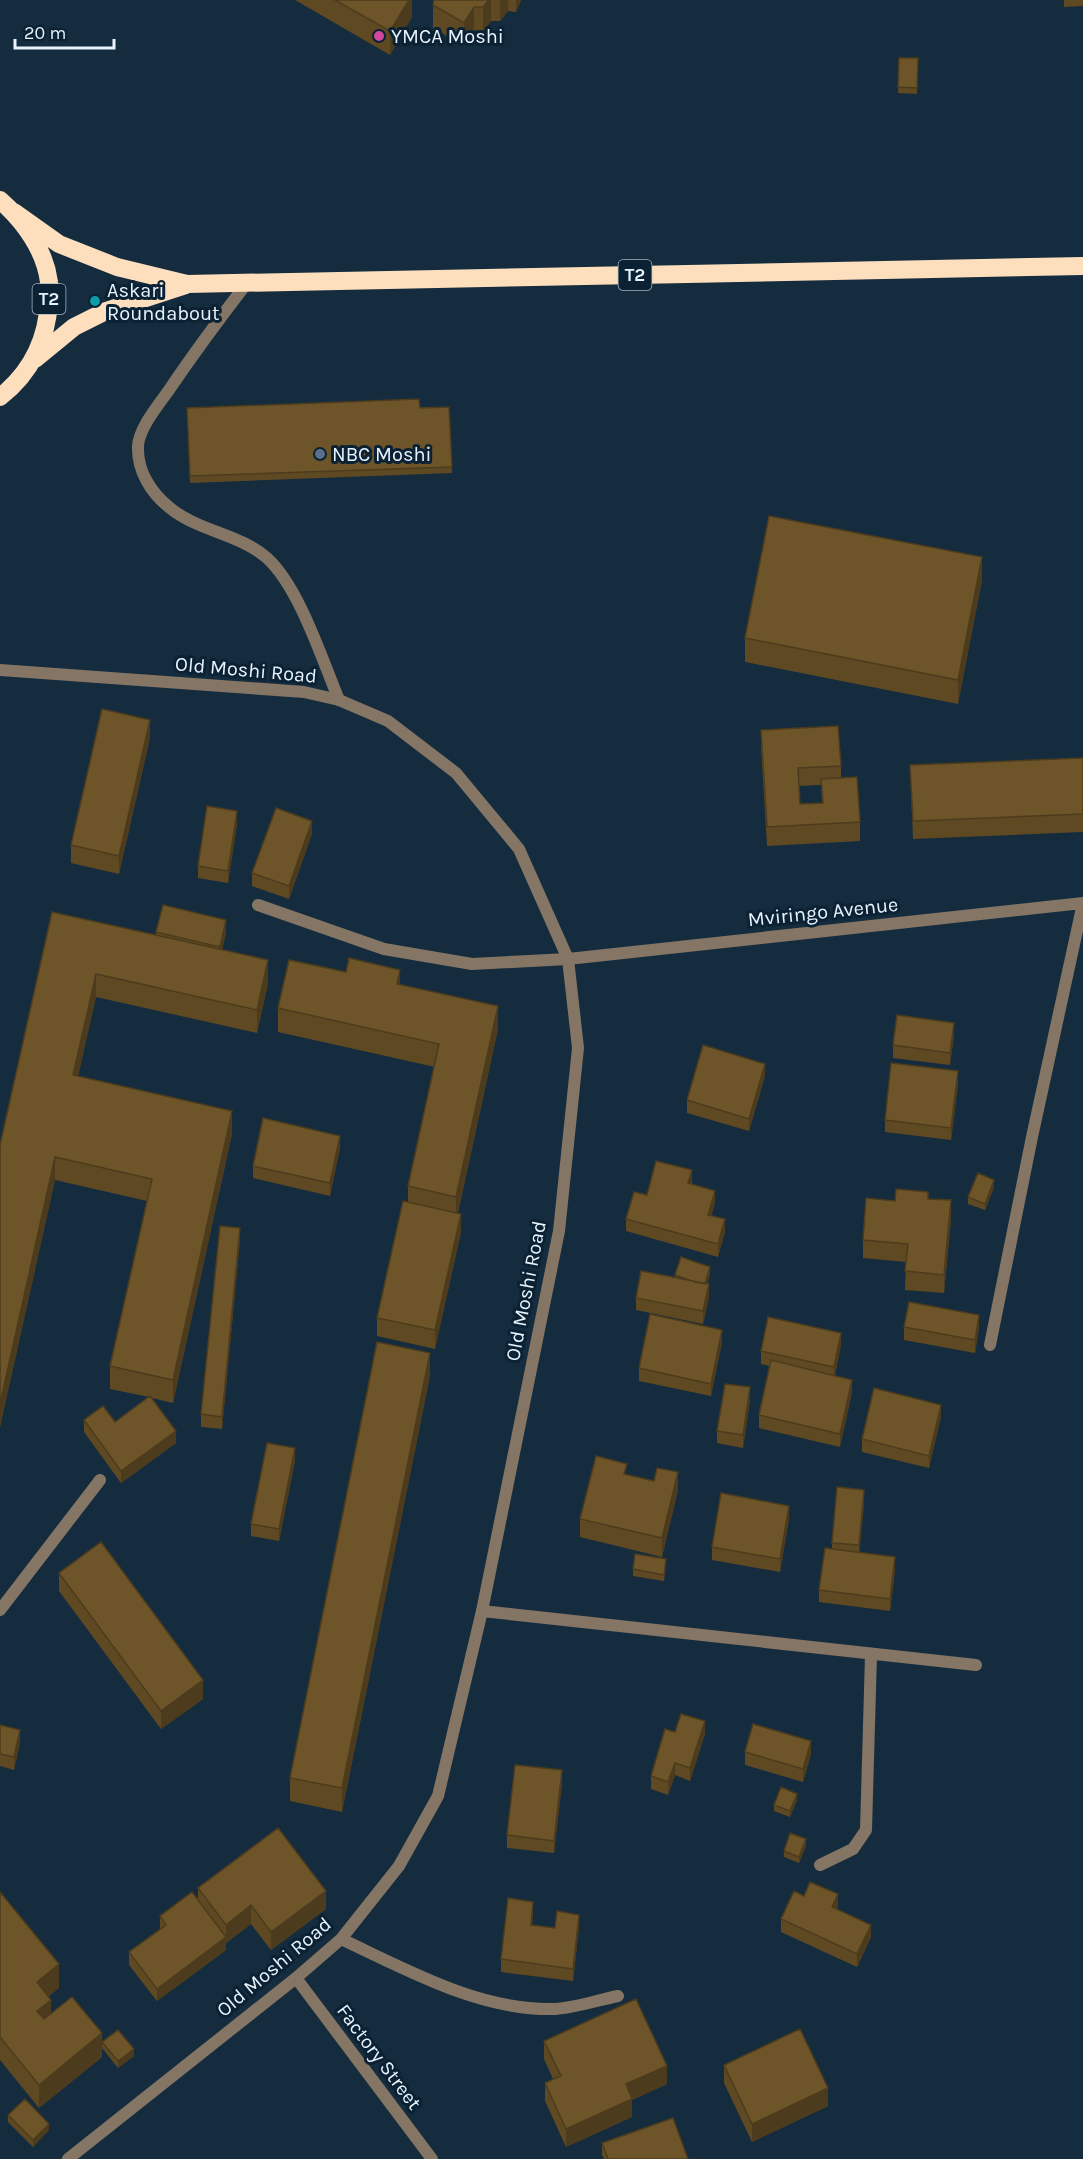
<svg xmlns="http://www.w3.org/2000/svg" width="1083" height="2159" font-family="Karla,sans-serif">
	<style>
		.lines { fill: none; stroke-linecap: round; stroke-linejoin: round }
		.lane { stroke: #847564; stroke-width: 12 }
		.street { stroke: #847564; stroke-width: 12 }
		.highway { stroke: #fddfbe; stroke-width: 18 }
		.wall { fill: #5e4923; fill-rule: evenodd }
		.shaded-wall { fill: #4c3c1d }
		.building { fill: #6d5529; stroke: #4c3c1d; stroke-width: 1.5 }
		.hotel-dot { fill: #d1479c; stroke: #0b2234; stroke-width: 2 }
		.culture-dot { fill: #0f9aa8; stroke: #0b2234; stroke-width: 2 }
		.service-dot { fill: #5c6f8a; stroke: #0b2234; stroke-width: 2 }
		.labels { text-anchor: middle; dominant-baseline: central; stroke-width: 6; stroke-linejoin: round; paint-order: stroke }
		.shield { fill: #0b2234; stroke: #a6b4c1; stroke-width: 1.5 }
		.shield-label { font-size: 18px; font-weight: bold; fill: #e8f3fd }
		.poi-label { font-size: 20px; fill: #e8f3fd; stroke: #0b2234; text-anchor: start }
		.street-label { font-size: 20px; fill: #e8f3fd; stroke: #0b2234 }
	</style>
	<rect width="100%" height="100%" fill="#152c3e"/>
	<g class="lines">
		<!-- lane -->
		<path class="lane" d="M247,283C220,318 194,353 169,390C159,404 139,428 138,446C137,471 151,493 170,508C198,531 240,534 267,558C299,587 322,659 339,700
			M258,905L384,949L472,964L568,959
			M0,1610L100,1480"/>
		<!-- street -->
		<path class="street" d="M0,670L304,692L339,700L388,721L456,773L519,849L568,959L578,1048L559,1231L482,1611L438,1796L399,1866L341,1939L296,1978L68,2159
			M568,959L1083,903
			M990,1345L1032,1137L1083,903
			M482,1611L976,1665
			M820,1865L853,1849L866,1830L871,1655
			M341,1939C408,1970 479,2011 555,2009C575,2008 598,2000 618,1996
			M296,1978L432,2159"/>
		<!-- highway -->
		<path class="highway" d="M0,200C24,221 45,250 49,282C50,288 49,295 49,301C47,339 31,373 0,397
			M14,212L59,244L117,267L187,284L1083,266
			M35,359L74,327L106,311L186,285"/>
	</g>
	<!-- wall -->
	<path class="wall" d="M295,0H412V17L390,55Z
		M433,0H521L516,12L508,11L500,21H491L483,31L474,30L464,46L433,28Z
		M1064,0H1083V6L1064,7Z
		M899,58H918L917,94L898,93Z
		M449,407L452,473L190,483L187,408Z
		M982,580L958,704L745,662V638Z
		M761,730L841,766V778L860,822V841L767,846L761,748ZM821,785L822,803L800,804L799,786Z
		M150,738L119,874L71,863V845Z
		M1083,758V832L913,839L910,765Z
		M237,824L228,883L198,878V866Z
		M312,834L289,899L252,886V873Z
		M52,912L156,935V932L226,933L222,950L268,984L257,1033L96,997L78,1076L232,1134L173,1403L152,1398L176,1443L121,1483L84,1432V1420L115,1422L149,1397L110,1389V1366L147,1201L55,1180L0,1427V1145Z
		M400,984L498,1029L458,1213L461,1232L435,1349L377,1336V1318L408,1202V1186L435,1067L278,1032V1008Z
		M954,1035L950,1065L893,1058V1045Z
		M765,1076L749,1131L687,1113V1100Z
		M958,1084L951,1140L885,1132V1120Z
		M340,1148L330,1196L253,1178V1166Z
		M692,1183V1184L715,1203L711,1216L725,1232L718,1257L626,1231V1219L647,1195Z
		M994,1187L985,1210L968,1204V1197Z
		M928,1199L951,1219L944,1293L905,1290L906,1262L863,1258V1240L895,1201Z
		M240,1240L222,1429L201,1427V1414Z
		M710,1274L707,1284L709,1297L703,1324L636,1310V1298L675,1278V1275Z
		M904,1327L979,1328L975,1353L904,1340Z
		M722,1342L711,1396L639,1381V1368Z
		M841,1345L835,1375L852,1392L840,1447L759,1428V1415L770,1366L761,1364V1351Z
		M430,1376L342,1812L290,1801V1778Z
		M750,1400L743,1448L717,1443V1431Z
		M941,1417L929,1468L862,1452V1439Z
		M295,1461L279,1541L251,1536V1524Z
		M627,1475L654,1481L678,1490L662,1557L580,1537V1519Z
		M864,1503L859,1553L895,1570L890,1611L819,1602V1590L832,1549V1543Z
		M789,1519L780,1572L712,1560V1547Z
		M666,1566L664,1581L633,1576V1569Z
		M59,1573L203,1699L161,1729L59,1591Z
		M0,1725L20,1743L14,1770L0,1766Z
		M675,1732L705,1734L690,1781L675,1775L668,1795L651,1789V1776Z
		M745,1752L811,1754L803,1782L745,1765Z
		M562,1783L554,1853L507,1848V1835Z
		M797,1800L790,1817L774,1811V1805Z
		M806,1846L799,1863L784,1857V1851Z
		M198,1888L326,1909L271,1950L251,1924L226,1943V1950L157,2001L129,1965V1952L160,1929V1916L198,1899Z
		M0,1892L59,1988L48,1996L51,2013L102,2057L39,2108L0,2060Z
		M804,1896L838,1907L837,1909L871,1937L857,1967L781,1932V1919Z
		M533,1914L532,1925L555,1928L579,1927L573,1981L501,1972V1959Z
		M544,2041L667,2084L632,2100V2117L566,2147L545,2101V2083L553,2079L544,2059Z
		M102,2042L134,2056L118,2068L102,2048Z
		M724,2065L828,2106L752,2142L724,2083Z
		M8,2115L49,2130L33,2147L8,2122Z
		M602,2143L688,2159H604L602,2155Z"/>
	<!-- shaded-wall -->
	<path class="shaded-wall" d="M409,0H412V17L390,55V31Z
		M489,0H491V21L483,31V7Z
		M500,0H508V11L500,21Z
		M516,0H521L516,12Z
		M474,7V30L464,46V23Z
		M982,557V580L958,704V680Z
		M150,720V738L119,874V856Z
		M237,811V824L228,883V871Z
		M312,821V834L289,899V886Z
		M226,920V933L220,960V947Z
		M268,960V984L257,1033V1010Z
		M400,970V993L397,984Z
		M96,974V997L73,1098V1075Z
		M498,1006V1029L456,1220V1197Z
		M954,1023V1035L950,1065V1053Z
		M765,1064V1076L749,1131V1119Z
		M958,1071V1084L951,1140V1128Z
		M232,1111V1134L173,1403V1380Z
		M340,1136V1148L330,1196V1183Z
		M55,1157V1180L0,1427V1404Z
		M692,1170V1183L688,1196V1183Z
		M994,1180V1187L985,1210V1204Z
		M715,1191V1203L708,1228V1215Z
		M951,1200V1219L944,1293V1275Z
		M461,1214V1232L435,1349V1330Z
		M725,1219V1232L718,1257V1244Z
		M240,1228V1240L222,1429V1417Z
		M710,1267V1274L705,1291V1285Z
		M709,1284V1297L703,1324V1311Z
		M979,1315V1328L975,1353V1340Z
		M722,1330V1342L711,1396V1384Z
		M841,1333V1345L834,1380V1367Z
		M430,1353V1376L342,1812V1788Z
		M852,1380V1392L840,1447V1434Z
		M750,1387V1400L743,1448V1435Z
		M941,1405V1417L929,1468V1456Z
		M176,1431V1443L121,1483V1471Z
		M295,1448V1461L279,1541V1529Z
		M678,1472V1490L662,1557V1538Z
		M864,1490V1503L859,1558V1545Z
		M789,1506V1519L780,1572V1559Z
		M895,1557V1570L890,1611V1599Z
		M203,1680V1699L161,1729V1711Z
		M705,1721V1734L690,1781V1768Z
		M20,1730V1743L14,1770V1757Z
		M811,1741V1754L803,1782V1769Z
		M675,1763V1775L668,1795V1782Z
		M562,1770V1783L554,1853V1841Z
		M797,1794V1800L790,1817V1811Z
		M806,1839V1846L799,1863V1857Z
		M326,1891V1909L271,1950V1932Z
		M838,1894V1907L832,1919V1907Z
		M533,1902V1914L531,1937V1925Z
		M251,1905V1924L226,1943V1950L157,2001V1989L226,1938V1925Z
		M579,1915V1927L573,1981V1969Z
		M871,1925V1937L857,1967V1954Z
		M59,1964V1988L37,2006V1982Z
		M51,2000V2023L37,2034V2011Z
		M102,2033V2057L39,2108V2085Z
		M134,2049V2056L118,2068V2061Z
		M667,2066V2084L632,2100V2117L566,2147V2129L626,2084Z
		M828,2088V2106L752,2142V2124Z
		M49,2124V2130L33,2147V2140Z"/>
	<!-- building -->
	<path class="building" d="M335,0H409L390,31Z
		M434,0H489L483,7H474L464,23L433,5Z
		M899,58H918L917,88L898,87Z
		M419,399L420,408L449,407L452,467L190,476L187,408Z
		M769,516L982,557L958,680L745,638Z
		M102,709L150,720L119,856L71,845Z
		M838,726L841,766L798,768L800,804L823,803L821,779L857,777L860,822L767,827L761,730Z
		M1083,758V814L913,821L910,765Z
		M207,806L237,811L228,871L198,866Z
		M276,808L312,821L289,886L252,873Z
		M163,905L226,920L220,947L156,932Z
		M52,912L268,960L257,1010L96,974L73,1075L232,1111L173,1380L110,1366L152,1179L55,1157L0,1404V1145Z
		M349,958L400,970L397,984L498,1006L456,1197L408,1186L439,1044L278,1008L289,960L346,972Z
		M897,1015L954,1023L950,1053L893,1045Z
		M703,1045L765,1064L749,1119L687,1100Z
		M891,1063L958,1071L951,1128L885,1120Z
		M263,1118L340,1136L330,1183L253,1166Z
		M656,1161L692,1170L688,1183L715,1191L708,1215L725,1219L718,1244L626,1219L634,1192L647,1195Z
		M978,1173L994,1180L985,1204L968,1197Z
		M896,1189L928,1192V1199L951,1200L944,1275L905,1271L908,1244L863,1240L866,1198L895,1201Z
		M403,1201L461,1214L435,1330L377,1318Z
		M220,1226L240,1228L222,1417L201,1414Z
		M681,1257L710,1267L705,1284L695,1282L675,1275Z
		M641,1271L709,1284L703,1311L636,1298Z
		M909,1302L979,1315L975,1340L904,1327Z
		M650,1314L722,1330L711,1384L639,1368Z
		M768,1317L841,1333L834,1367L761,1351Z
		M377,1342L430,1353L342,1788L290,1778Z
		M771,1360L852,1380L840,1434L759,1415Z
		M725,1384L750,1387L743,1435L717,1431Z
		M874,1388L941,1405L929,1456L862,1439Z
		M150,1396L176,1431L121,1471L84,1420L103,1406L115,1422Z
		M267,1443L295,1448L279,1529L251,1524Z
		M596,1456L627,1464L624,1474L654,1481L657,1468L678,1472L662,1538L580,1519Z
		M837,1487L864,1490L859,1545L832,1543Z
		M721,1493L789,1506L780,1559L712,1547Z
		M101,1542L203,1680L161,1711L59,1573Z
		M825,1548L895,1557L890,1599L819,1590Z
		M635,1554L666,1559L664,1575L633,1569Z
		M681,1714L705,1721L690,1768L675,1763L668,1782L651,1776L665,1729L675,1732Z
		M753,1724L811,1741L803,1769L745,1752Z
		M0,1725L20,1730L14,1757L0,1754Z
		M515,1765L562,1770L554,1841L507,1835Z
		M781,1787L797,1794L790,1811L774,1805Z
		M278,1828L326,1891L271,1932L251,1905L226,1925L198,1888Z
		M790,1833L806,1839L799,1857L784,1851Z
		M810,1882L838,1894L832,1907L871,1925L857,1954L781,1919L794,1891L804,1896Z
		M0,1892L59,1964L37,1982L51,2000L37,2011L44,2019L72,1997L102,2033L39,2085L0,2037Z
		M192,1892L226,1937L157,1989L129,1952L166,1925L160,1916Z
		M508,1898L533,1902L531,1925L555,1928L557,1911L579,1915L573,1969L501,1959Z
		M636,1999L667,2066L626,2084L632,2099L566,2129L545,2083L561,2076L544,2041Z
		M800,2029L828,2088L752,2124L724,2065Z
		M118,2030L134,2049L118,2061L102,2042Z
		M25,2099L49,2124L33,2140L8,2115Z
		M673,2118L688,2159H608L602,2143Z"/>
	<!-- markers -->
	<circle class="hotel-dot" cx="379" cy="36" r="6"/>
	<circle class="culture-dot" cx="95" cy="301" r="6"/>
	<circle class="service-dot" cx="320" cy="454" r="6"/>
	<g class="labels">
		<!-- shield labels -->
		<g class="shield">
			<rect x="618.5" y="260" width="33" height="30" rx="4.5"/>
			<rect x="32.5" y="284" width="33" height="30" rx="4.5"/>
		</g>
		<g class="shield-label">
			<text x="635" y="275">T2</text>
			<text x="49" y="299">T2</text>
		</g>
		<!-- poi labels -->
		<g class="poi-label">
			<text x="391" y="36">YMCA Moshi</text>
			<text x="107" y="290">Askari<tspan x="107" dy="23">Roundabout</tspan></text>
			<text x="332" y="454">NBC Moshi</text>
		</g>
		<!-- street labels -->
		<g class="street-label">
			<text transform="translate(246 670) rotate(5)">Old Moshi Road</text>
			<text transform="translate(823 912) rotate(-6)">Mviringo Avenue</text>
			<text transform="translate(526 1291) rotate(-79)">Old Moshi Road</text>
			<text transform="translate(274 1967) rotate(-40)">Old Moshi Road</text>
			<text transform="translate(379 2057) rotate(53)">Factory Street</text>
		</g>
	</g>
	<!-- scale -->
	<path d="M15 39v9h99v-9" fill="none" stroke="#e8f3fd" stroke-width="3"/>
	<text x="24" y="39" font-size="18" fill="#e8f3fd" stroke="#0b2234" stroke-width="4.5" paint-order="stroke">20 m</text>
</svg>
